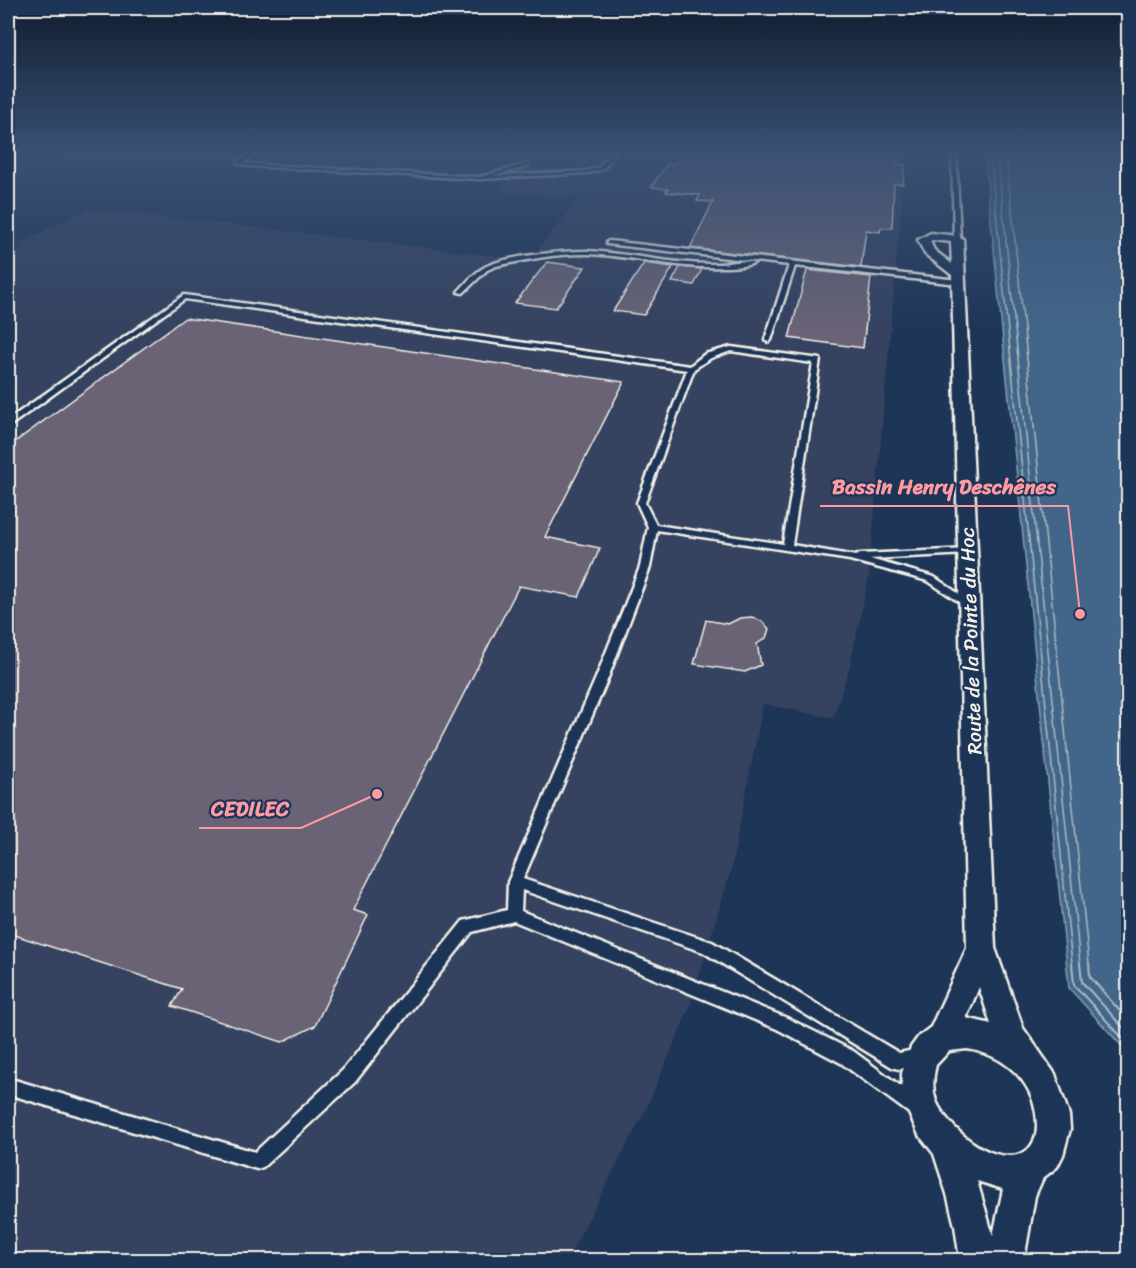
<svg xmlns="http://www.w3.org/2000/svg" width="1136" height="1268" font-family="Sriracha,sans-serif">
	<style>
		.built { fill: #344360 }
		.water { fill: #426689; stroke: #899eaf; stroke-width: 1.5 }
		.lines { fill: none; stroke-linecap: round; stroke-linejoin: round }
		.shore-far1 { stroke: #adb9c2; stroke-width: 1.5 }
		.shore { stroke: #adb9c2; stroke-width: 2 }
		.building { fill: #696475; stroke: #f4f1e8; stroke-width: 1.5 }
		.lane-casing { stroke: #f4f1e8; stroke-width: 5 }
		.street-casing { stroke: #f4f1e8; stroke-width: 5 }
		.lane { fill: #1d3557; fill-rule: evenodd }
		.street { fill: #1d3557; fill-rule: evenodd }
		.labels { text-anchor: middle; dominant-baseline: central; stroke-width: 4.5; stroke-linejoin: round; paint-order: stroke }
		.street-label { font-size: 20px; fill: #f4f1e8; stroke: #1d3557 }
		.leader { fill: none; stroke: #ff9aa2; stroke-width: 2 }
		.callout-dot { fill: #ff9aa2; stroke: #1d3557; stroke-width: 2 }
		.callout-label { font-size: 21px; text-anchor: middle; font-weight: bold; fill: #ff9aa2; stroke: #1d3557; stroke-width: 4.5; stroke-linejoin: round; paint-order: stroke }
	</style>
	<rect width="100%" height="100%" fill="#1d3557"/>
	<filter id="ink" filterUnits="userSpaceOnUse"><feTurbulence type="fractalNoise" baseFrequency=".0167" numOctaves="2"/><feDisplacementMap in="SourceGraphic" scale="12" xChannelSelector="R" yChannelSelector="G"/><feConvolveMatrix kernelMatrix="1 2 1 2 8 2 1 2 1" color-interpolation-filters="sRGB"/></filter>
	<g filter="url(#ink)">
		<!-- built -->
		<path class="built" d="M9,153H906L869,576L850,666L833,718L763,704L731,870L689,1009L645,1111L567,1260H8V253L20,247L15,246L89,208L505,257L536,251L580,198L495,191L506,180L462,182Z"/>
		<!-- water -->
		<path class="water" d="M984,153H1128V1053L1069,988Z"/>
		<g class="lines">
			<!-- shore-far1 -->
			<path class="shore-far1" d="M990,153L1072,964
				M997,153L1080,964
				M1006,153L1089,964"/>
			<!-- shore -->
			<path class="shore" d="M1072,963L1074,985L1128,1044
				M1080,963L1082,982L1128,1033
				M1089,963L1090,977L1128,1020"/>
		</g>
		<!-- building -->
		<path class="building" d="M682,153H886L898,155L897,164L905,165L903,184H894L892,228H881L880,232L866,230L861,267L690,248L713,202L697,201L700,195L666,192L668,189L651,187L667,164H675Z
			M547,262L585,267L556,308L515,303Z
			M644,263L673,267L644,315L613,311Z
			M680,267L702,269L694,285L672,282Z
			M807,270L871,277L863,348L789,338Z
			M185,318L624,382L545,537L600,548L579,597L519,586L353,910L368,915L315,1026L282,1042L172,1006L182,989L8,933V447Z
			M752,617L763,622L769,629L766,638L757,644L761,665L745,672L694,664L706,620L728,624L740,618Z"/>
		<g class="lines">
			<defs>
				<path id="lane" d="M251,153H257L244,162L249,164L480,177L526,164L528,166L493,176L588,171L599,167L611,153H616L603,169L588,173L480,179L248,166L238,163V161Z
					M952,153H956L960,239L957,241L954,239Z
					M609,241L958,280L961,282L958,284L795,266L771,340L768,342L765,340L789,265L607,244V242Z
					M586,251C630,253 673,265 717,264C728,264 745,259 754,263C745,267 732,267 722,267C677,269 633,256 588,254C557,253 526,260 496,266L487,270L463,293L458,292C465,284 475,272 485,267C505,256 562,251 586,251Z
					M184,295L690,366L705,354L731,347L820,359L792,545L856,556L860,554L971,549L973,551L971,553L968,554L870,559L934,577L974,604L969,607L965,606L928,581L850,560L657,530L650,567L608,678L523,879L712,942L899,1053L919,1049L925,1051L927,1057L925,1063L898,1069L892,1067L703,952L522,890L521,911L787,1018L853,1051L921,1101L923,1107L921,1113L915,1115L909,1113L841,1063L777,1029L514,921L472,932L355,1082L263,1167L257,1169L8,1094V1078L255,1152L343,1070L463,921L507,910L508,882L596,678L640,567L648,527L637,503L687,370L185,299L11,425H8V420ZM731,351L813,363L783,544L656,525L645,503L694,369L711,358Z"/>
				<path id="street" d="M931,233L957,236L963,239L995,948L1023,1028L1055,1074L1069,1115L1070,1129L1063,1155L1057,1167L1043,1178L1035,1196L1024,1260H960L955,1226L947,1194L934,1154L919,1135L906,1107L902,1091V1073L911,1047L919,1036L931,1027L967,948L952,275L925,254L918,240ZM933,240L951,242L952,264L934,250L930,241ZM979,987L991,1024L966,1018ZM967,1049C1007,1055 1037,1084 1037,1126C1037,1136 1033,1148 1023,1153C992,1167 947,1127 936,1101C932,1090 933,1076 936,1065L949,1051ZM977,1181L1003,1189L993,1236Z"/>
			</defs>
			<!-- lane casing -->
			<use href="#lane" class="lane-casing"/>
			<!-- street casing -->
			<use href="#street" class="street-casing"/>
			<!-- lane -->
			<use href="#lane" class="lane"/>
			<!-- street -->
			<use href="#street" class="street"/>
		</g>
	</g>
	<!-- sky -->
	<linearGradient id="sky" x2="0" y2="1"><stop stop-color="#101d30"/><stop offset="0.46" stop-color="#3a5174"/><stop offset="1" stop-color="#3a5174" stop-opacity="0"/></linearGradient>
	<rect width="1136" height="331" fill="url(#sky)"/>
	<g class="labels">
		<!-- street labels -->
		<g class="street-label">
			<text transform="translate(971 641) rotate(-92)">Route de la Pointe du Hoc</text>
		</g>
	</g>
	<!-- callouts -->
	<path class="leader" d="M1080 614L1068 506H820M377 794L301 828H199"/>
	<g class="callout-dot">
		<circle cx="1080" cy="614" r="6"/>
		<circle cx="377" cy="794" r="6"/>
	</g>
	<g class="callout-label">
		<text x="944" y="494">Bassin Henry Deschênes</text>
		<text x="250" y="816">CEDILEC</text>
	</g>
	<!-- margin -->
	<rect width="1136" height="1268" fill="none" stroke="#1d3557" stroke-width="30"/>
	<rect x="15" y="15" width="1106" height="1238" fill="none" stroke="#f4f1e8" stroke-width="2" filter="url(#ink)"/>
</svg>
